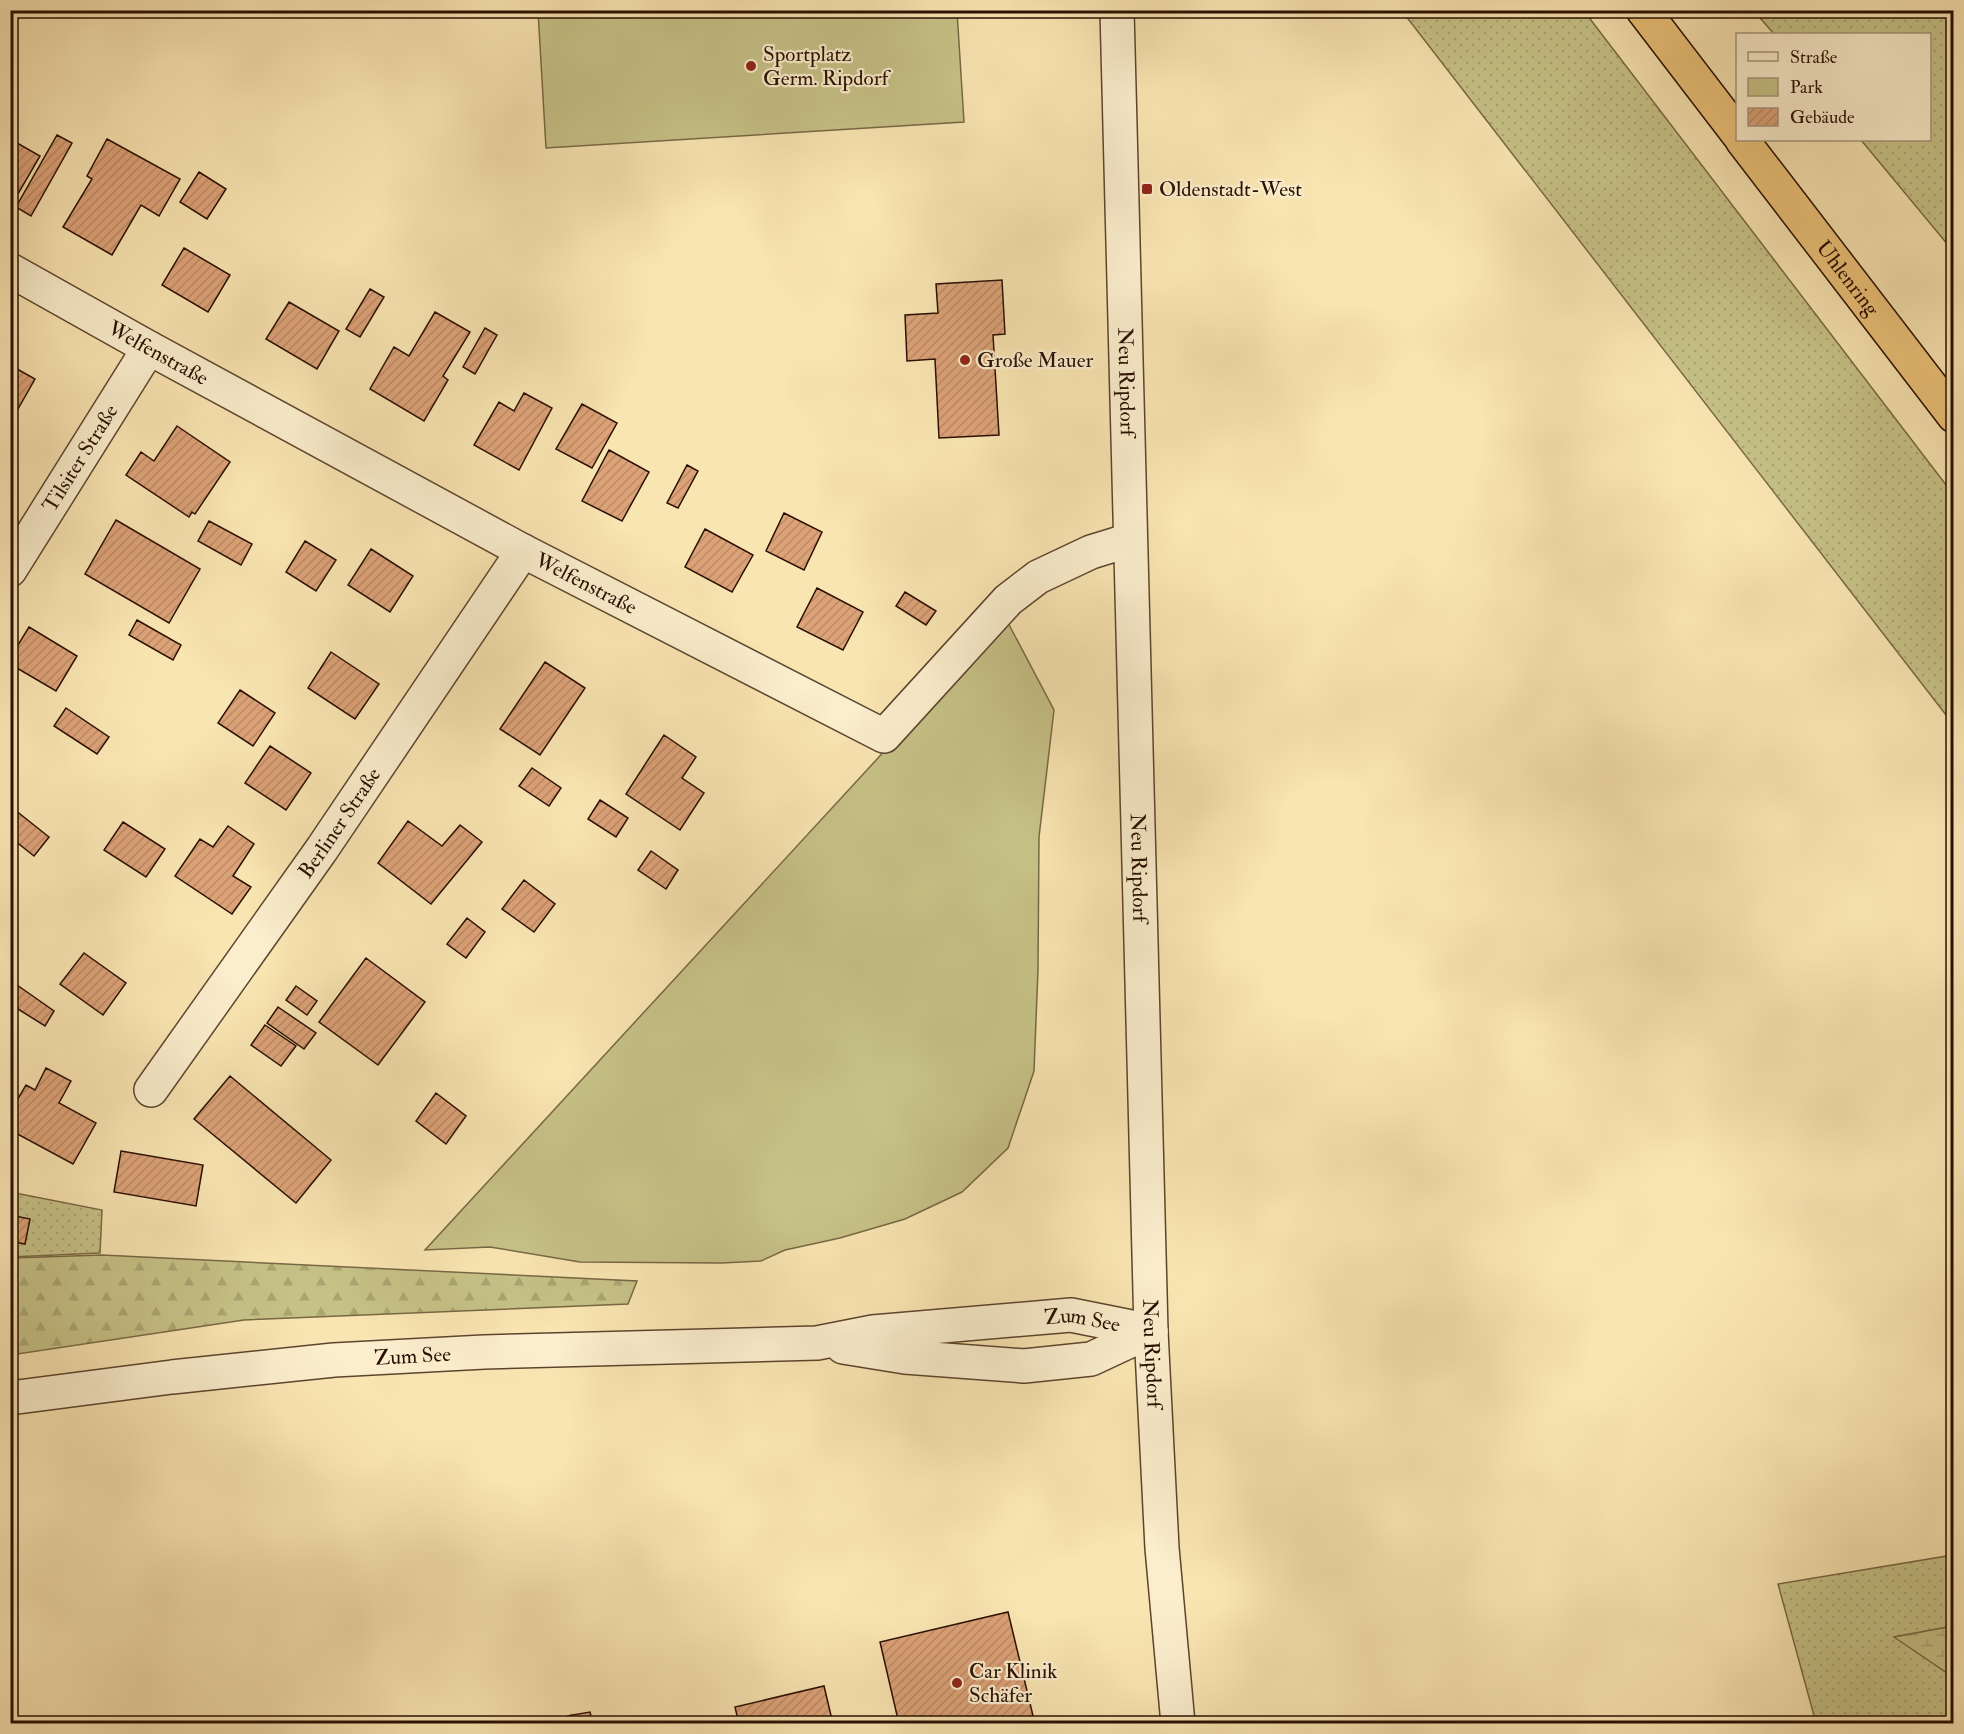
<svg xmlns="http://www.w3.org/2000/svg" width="1964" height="1734" font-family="'IM FELL Double Pica',serif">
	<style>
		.grass { fill: url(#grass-dots); stroke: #786844; stroke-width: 1.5 }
		.forest { fill: url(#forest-firs); stroke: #786844; stroke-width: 1.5 }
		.wetland { fill: url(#wetland-marsh); stroke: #786844; stroke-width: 1.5 }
		.park { fill: #c6c287; stroke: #786844; stroke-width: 1.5 }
		.building { fill: url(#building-hatch); stroke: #290f02; stroke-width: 1.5 }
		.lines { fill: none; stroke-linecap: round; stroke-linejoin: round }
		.street-casing { stroke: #5d442e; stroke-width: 36 }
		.highway-casing { stroke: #290f02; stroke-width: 36 }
		.street { stroke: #fbeecd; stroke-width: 33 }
		.highway { stroke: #ecc279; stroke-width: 33 }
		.poi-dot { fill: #8f2418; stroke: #fbeecd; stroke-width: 2 }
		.labels { text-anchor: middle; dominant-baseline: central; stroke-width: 4.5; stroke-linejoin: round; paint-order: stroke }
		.poi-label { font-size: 21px; fill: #290f02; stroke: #fbeecd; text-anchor: start }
		.street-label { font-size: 21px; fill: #290f02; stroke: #fbeecd }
	</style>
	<defs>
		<pattern id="grass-dots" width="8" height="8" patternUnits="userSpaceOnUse" patternTransform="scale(1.5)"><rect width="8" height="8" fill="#c6c287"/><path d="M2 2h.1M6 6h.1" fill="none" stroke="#aaa673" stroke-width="1.8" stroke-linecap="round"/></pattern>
		<pattern id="forest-firs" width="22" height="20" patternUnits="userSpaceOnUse" patternTransform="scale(1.5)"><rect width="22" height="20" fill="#c6c287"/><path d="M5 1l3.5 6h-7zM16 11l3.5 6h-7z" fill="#aaa673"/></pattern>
		<pattern id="wetland-marsh" width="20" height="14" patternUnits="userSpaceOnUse" patternTransform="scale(1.5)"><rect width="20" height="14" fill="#c6c287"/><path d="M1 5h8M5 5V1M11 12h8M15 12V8" fill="none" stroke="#aaa673"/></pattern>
		<pattern id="building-hatch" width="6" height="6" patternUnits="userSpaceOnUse" patternTransform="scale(1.5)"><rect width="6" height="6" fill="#dca278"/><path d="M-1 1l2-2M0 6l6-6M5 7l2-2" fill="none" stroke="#bd8a66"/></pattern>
	</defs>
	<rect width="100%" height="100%" fill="#f9e5b2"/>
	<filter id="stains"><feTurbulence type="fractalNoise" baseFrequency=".00333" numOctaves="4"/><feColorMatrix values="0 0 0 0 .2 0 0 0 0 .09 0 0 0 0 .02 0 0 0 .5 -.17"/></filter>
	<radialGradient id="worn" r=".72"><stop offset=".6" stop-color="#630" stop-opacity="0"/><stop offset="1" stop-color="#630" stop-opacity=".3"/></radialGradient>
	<!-- grass -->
	<path class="grass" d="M1402,11H1584L1953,494V724Z
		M1754,11H1953V251L1861,140H1930V34H1774Z
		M10,1192L102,1210L100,1253L11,1257Z
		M1953,1555V1723H1816L1778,1584Z"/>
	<!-- forest -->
	<path class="forest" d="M102,1255L637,1281L628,1304L244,1320L11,1355V1258Z"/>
	<!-- wetland -->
	<path class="wetland" d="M1953,1626V1677L1894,1637Z"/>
	<!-- park -->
	<path class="park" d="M538,11H957L964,122L546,148Z
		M1006,619L1054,710L1039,837L1038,970L1034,1071L1008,1148L962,1192L905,1219L840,1238L785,1250L761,1261L722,1263L580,1262L490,1247L425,1250Z"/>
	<!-- building -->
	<path class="building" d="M57,135L72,143L31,216L16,207Z
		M10,139L40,156L11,206H10Z
		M107,139L180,179L159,216L141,205L112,255L63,227L92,179L87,176Z
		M199,172L226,189L207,219L180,202Z
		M184,248L230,275L208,312L162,285Z
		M1002,280L1005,334L993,335L999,435L939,438L935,359L907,361L905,315L938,313L936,284Z
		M370,289L384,297L360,337L346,329Z
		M289,302L339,331L317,369L266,339Z
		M435,312L470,332L443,376L448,380L424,421L370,389L394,347L409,356Z
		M485,328L497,335L475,374L463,367Z
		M10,365L35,379L10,423Z
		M524,393L552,408L519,470L474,445L499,402L514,411Z
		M582,404L617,423L592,468L556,449Z
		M177,426L230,462L195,514L192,512L189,517L126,475L141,452L154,461Z
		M609,450L649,472L622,521L582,501Z
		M687,465L698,471L678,508L667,503Z
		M784,513L822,532L804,570L766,551Z
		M116,520L200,569L169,623L85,574Z
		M209,521L252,544L241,565L198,541Z
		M705,529L753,555L732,592L685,567Z
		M305,541L336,560L316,591L286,572Z
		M371,549L413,576L390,612L348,585Z
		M817,588L863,612L843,650L797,627Z
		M905,592L936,611L926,625L896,606Z
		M137,620L181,645L173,660L129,635Z
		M29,627L77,656L56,691L10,664V658Z
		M331,652L379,684L355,719L308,688Z
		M545,662L585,688L540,755L500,729Z
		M240,690L275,713L253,746L218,723Z
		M66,708L109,737L97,754L54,726Z
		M664,735L696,757L682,778L704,793L680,830L626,794Z
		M270,746L311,773L286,810L245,783Z
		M532,768L561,788L549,806L519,786Z
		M600,800L628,818L616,837L588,819Z
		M10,806L49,837L34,856L10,837Z
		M408,821L442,846L460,825L482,842L431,904L378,863Z
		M123,822L165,849L146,877L104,850Z
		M228,826L254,844L233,876L251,887L232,914L175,876L200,839L213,847Z
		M651,851L678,870L666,889L638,870Z
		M524,880L555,904L534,932L502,909Z
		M467,918L485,932L466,958L447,944Z
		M84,953L126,983L103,1015L60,984Z
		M366,958L425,1002L378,1065L319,1022Z
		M17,985L54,1011L45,1026L10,1004V995Z
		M296,986L317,1001L307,1015L286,1000Z
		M278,1007L316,1033L304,1049L267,1023Z
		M265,1025L296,1046L281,1066L251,1045Z
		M46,1068L71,1081L59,1103L96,1123L73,1164L10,1130V1112L26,1085L35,1090Z
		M230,1076L331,1160L296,1203L194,1119Z
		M436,1093L466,1116L446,1144L416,1121Z
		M121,1151L203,1165L196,1206L114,1192Z
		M10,1215L30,1219L25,1244L10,1241Z
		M1008,1612L1035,1724H899L880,1642Z
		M824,1686L833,1724H739L735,1707Z
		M590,1712L593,1724H574L572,1715Z
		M572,1715L574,1724H538Z"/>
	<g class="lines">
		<defs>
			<g id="street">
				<path id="s1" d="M1117,10L1151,1331L1162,1548L1178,1724"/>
				<path id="s2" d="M10,270L149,348L523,551L884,736L1008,600L1038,577L1091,552L1130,540"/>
				<path id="s3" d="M10,570L149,348"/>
				<path id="s4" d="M151,1090L322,849L523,551"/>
				<path d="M843,1347L905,1357L1024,1366L1091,1359L1151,1331"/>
				<path id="s5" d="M10,1398L172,1377L334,1360L484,1352L817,1343L873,1332L1071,1315L1151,1331"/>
			</g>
			<g id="highway">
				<path d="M1643,10L1738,134"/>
				<path id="s6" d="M1742,140L1954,416"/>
			</g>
		</defs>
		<!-- street casing -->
		<use href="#street" class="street-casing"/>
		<!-- highway casing -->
		<use href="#highway" class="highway-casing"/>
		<!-- street -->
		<use href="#street" class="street"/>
		<!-- highway -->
		<use href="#highway" class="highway"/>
	</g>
	<!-- markers -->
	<g class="poi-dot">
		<circle cx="751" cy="66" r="6"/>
		<rect x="1141" y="183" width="12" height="12" rx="3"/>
		<circle cx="965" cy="360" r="6"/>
		<circle cx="957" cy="1683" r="6"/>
	</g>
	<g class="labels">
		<!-- poi labels -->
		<g class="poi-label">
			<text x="763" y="54">Sportplatz<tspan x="763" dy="24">Germ. Ripdorf</tspan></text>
			<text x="1159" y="189">Oldenstadt-West</text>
			<text x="977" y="360">Große Mauer</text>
			<text x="969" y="1671">Car Klinik<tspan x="969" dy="24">Schäfer</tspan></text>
		</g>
		<!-- street labels -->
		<g class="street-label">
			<text stroke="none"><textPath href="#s6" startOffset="174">Uhlenring</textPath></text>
			<text stroke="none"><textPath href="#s2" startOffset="170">Welfenstraße</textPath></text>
			<text stroke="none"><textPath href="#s1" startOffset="372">Neu Ripdorf</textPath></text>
			<text stroke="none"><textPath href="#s3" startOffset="132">Tilsiter Straße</textPath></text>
			<text stroke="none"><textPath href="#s2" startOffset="656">Welfenstraße</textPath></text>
			<text stroke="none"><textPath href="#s4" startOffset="327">Berliner Straße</textPath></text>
			<text stroke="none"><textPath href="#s1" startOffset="858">Neu Ripdorf</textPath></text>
			<text stroke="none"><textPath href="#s5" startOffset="1077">Zum See</textPath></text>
			<text stroke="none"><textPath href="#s1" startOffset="1344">Neu Ripdorf</textPath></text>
			<text stroke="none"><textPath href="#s5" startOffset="405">Zum See</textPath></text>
		</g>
	</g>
	<!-- margin -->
	<rect width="1964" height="1734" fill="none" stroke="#f9e5b2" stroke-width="36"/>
	<rect x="12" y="12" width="1940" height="1710" fill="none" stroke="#290f02" stroke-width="3"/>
	<rect x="18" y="18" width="1928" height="1698" fill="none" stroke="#290f02" stroke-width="1.5"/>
	<!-- legend -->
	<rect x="1736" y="33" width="195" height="108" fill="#fbeecd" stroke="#a7957c" stroke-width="1.5"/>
	<rect x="1748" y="52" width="30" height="9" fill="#fbeecd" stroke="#a7957c" stroke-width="1.5"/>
	<text x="1790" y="63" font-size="18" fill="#290f02">Straße</text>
	<rect x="1748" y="78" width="30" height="18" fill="#c6c287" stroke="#a7957c" stroke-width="1.5"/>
	<text x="1790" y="93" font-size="18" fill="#290f02">Park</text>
	<rect x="1748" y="108" width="30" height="18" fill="url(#building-hatch)" stroke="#a7957c" stroke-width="1.5"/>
	<text x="1790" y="123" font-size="18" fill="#290f02">Gebäude</text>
	<rect width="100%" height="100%" filter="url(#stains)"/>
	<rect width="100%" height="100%" fill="url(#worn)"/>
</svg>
